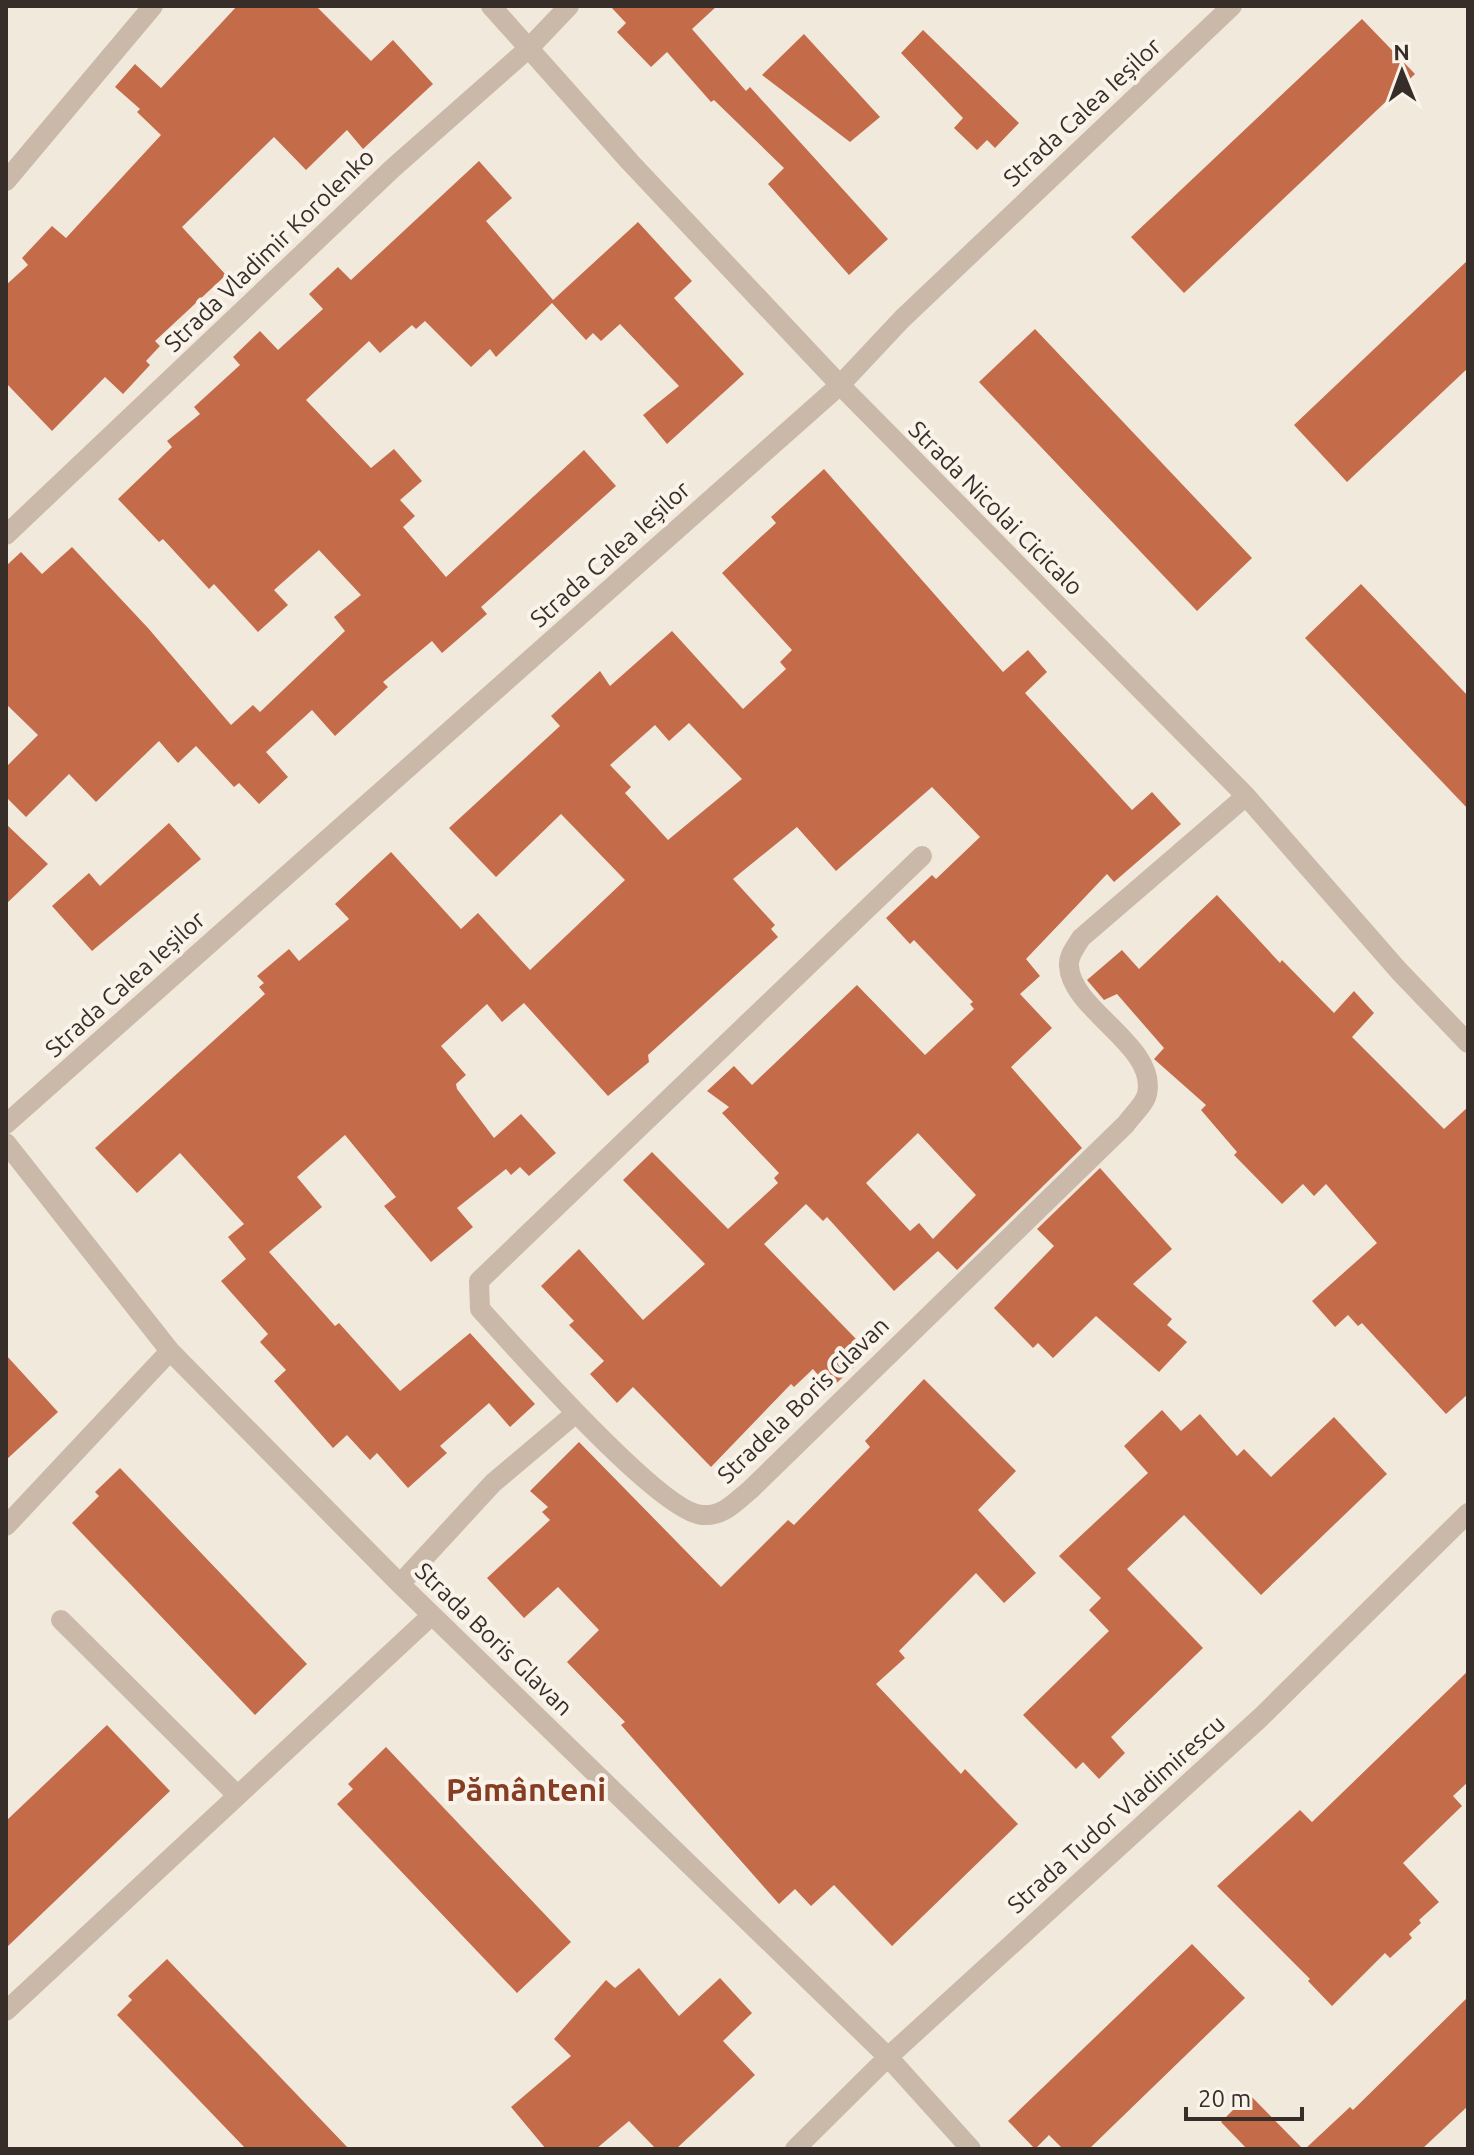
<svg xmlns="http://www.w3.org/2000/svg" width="1474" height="2155" font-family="Ubuntu,sans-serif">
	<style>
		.building { fill: #c46c49; fill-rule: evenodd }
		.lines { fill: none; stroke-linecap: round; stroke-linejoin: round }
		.minor { stroke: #cab9a9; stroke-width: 20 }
		.tertiary { stroke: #cab9a9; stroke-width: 20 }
		.labels { text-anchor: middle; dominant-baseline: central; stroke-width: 8; stroke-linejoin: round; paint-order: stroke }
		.street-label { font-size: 24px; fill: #372e29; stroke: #faf3ea }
		.district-label { font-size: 32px; font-weight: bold; fill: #853e23; stroke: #faf3ea }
	</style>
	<rect width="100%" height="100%" fill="#f2e9dd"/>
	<!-- building -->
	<path class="building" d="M237,6H316L371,61L393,40L433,84L363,149L347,130L306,170L274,137L182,227L226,275L155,341L160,346L146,361L150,365L123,394L105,377L52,431L6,383V285L28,265L22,258L52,226L66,238L161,135L137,112L140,109L115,87L135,64L161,88Z
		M610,6H717L692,29L746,91L750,87L888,239L849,275L768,184L784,168L714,100L711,102L667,52L651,67L617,32L626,23Z
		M1362,19L1415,74L1184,293L1131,237Z
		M923,30L1019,123L995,148L987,140L977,150L954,128L963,118L901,53Z
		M804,34L880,117L850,142L762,75Z
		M479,161L512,198L486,221L553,300L638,222L692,281L674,298L744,374L667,444L643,415L679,386L620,324L601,341L593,333L586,340L552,303L496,357L490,349L471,367L425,321L416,329L412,325L380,353L369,341L306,400L371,468L394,449L422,481L400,500L415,516L403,527L446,577L584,450L616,486L481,607L487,614L442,653L432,641L383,682L388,687L335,736L312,710L266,752L288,777L259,804L239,783L234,787L196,746L178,763L159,741L96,802L69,774L26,817L6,797V767L38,735L6,704V566L21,552L42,574L72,547L148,628L231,725L253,705L260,712L345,631L334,617L361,595L319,550L274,590L288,605L258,632L214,584L209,589L163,539L159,542L118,499L172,447L167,441L200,414L194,407L240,365L233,357L260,331L278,350L323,309L309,294L338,267L351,280Z
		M1468,260V368L1347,482L1294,425Z
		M1035,329L1252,558L1197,611L979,382Z
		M824,469L1003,672L1028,650L1047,672L1025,693L1132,810L1152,792L1181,824L1114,882L1107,874L1026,959L1040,976L1020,994L1052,1028L1011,1067L1082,1148L957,1270L938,1251L894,1291L827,1217L823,1221L806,1204L764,1244L857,1340L851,1345L863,1359L830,1389L813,1369L794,1387L791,1384L711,1467L633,1387L617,1403L590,1374L604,1361L569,1325L574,1321L541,1286L579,1249L643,1320L705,1264L623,1180L652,1152L728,1229L778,1183L774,1178L779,1173L722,1113L729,1107L707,1091L734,1066L752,1085L857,985L925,1055L974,1009L970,1004L973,1002L914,940L910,944L886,918L932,875L936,879L980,837L932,787L836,871L797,827L733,879L775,925L771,929L778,937L648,1055L649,1062L608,1096L524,1003L502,1022L487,1004L441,1046L466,1075L456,1084L457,1089L494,1138L521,1114L556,1153L529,1176L520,1167L511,1175L506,1169L457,1208L473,1227L431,1262L384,1206L396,1197L345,1135L297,1177L322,1207L269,1252L335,1326L339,1323L400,1391L470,1333L535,1404L510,1427L489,1403L440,1446L447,1453L408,1488L377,1453L370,1460L347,1435L333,1448L274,1381L286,1370L260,1342L268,1334L221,1281L246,1259L228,1237L244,1224L180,1153L137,1193L95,1148L265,994L259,987L264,983L257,976L289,949L299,961L349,919L335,904L391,852L461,929L478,913L530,970L625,880L561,814L496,877L449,828L560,726L551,716L600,671L610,686L672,631L743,709L786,669L780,662L792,650L722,573L776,523L771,517ZM689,723L742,779L668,840L625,793L631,787L610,765L655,725L669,741ZM918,1133L976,1195L933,1239L919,1223L910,1231L866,1183Z
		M1361,584L1468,696V809L1305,638Z
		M169,823L201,859L92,951L52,906L89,873L100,886Z
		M6,824L48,864L6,904Z
		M1217,895L1280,963L1282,960L1334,1013L1354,991L1374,1013L1352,1037L1444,1129L1468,1107V1394L1446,1414L1362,1323L1358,1326L1348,1315L1335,1327L1312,1301L1377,1243L1326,1184L1314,1196L1303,1184L1282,1204L1234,1155L1237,1152L1201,1110L1206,1105L1154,1059L1164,1048L1117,994L1104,1000L1087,980L1122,950L1139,969Z
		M1100,1168L1172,1249L1133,1284L1172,1319L1167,1325L1187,1342L1159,1372L1096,1316L1053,1358L1038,1343L1033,1348L994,1308L1054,1246L1037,1229Z
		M6,1355L58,1412L6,1460Z
		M924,1379L1016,1471L978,1510L1036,1573L1004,1603L976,1573L899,1651L905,1658L876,1684L961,1774L965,1769L1018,1824L892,1946L834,1885L811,1906L795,1889L779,1904L621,1725L625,1722L567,1662L599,1630L558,1587L524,1618L487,1578L550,1520L542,1512L548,1507L530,1491L579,1442L721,1587L788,1520L794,1525L870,1447L865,1441Z
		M1162,1410L1181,1431L1200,1414L1237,1456L1244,1449L1271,1477L1334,1417L1387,1474L1261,1595L1184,1515L1127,1569L1203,1648L1111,1737L1125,1753L1099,1779L1083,1762L1076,1769L1023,1715L1109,1631L1089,1610L1101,1598L1059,1556L1148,1473L1124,1446Z
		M120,1468L307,1664L255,1715L72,1523L99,1496L95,1492Z
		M1468,1671V1782L1453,1796L1462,1806L1403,1863L1439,1902L1419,1920L1421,1923L1409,1934L1412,1938L1390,1958L1385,1953L1332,2006L1308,1981L1310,1979L1217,1886L1300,1810L1312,1822Z
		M107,1725L170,1791L6,1948V1821Z
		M386,1747L571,1942L517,1993L337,1804L353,1789L348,1784Z
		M1192,1944L1245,1998L1089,2149H1063L1049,2135L1035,2149L1008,2121Z
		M167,1959L349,2149H246L117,2015L132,2000L128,1996Z
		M639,1968L679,2016L720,1978L752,2013L723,2041L755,2075L676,2149H656L629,2121L596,2149H546L511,2107L571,2056L554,2039L606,1980L615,1988Z
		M1468,1997V2106L1422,2149H1305L1350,2107L1353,2110Z
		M1249,2094L1303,2149H1247L1221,2122Z"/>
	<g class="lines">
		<!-- minor -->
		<path class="minor" d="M491,6L630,162L840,385L1246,796L1399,971L1468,1043
			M6,181L153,6
			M6,535L393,168L529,48L569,6
			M922,856L479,1281L480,1309C514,1346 662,1515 703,1515C724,1516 735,1502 750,1490L1126,1124C1132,1115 1145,1104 1147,1094C1158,1046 1071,1010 1069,966C1068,955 1076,947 1081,938L1246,796
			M6,1143L170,1351L400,1584L888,2057L971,2149
			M6,1526L170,1351
			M400,1584L493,1483L576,1413
			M61,1620L236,1794
			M6,2011L432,1615
			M795,2149L888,2057L1260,1718L1468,1513"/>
		<!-- tertiary -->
		<path class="tertiary" d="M6,1124L840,385L902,319L1232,6"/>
	</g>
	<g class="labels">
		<!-- street labels -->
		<g class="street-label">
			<text transform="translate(1082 112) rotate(-43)">Strada Calea Ieșilor</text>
			<text transform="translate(269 250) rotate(-44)">Strada Vladimir Korolenko</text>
			<text transform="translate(996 508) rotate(45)">Strada Nicolai Cicicalo</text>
			<text transform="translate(610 554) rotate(-42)">Strada Calea Ieșilor</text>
			<text transform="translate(125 984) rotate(-42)">Strada Calea Ieșilor</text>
			<text transform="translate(803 1400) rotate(-44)">Stradela Boris Glavan</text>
			<text transform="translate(494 1639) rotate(44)">Strada Boris Glavan</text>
			<text transform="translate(1116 1814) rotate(-42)">Strada Tudor Vladimirescu</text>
		</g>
		<!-- district labels -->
		<g class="district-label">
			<text x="526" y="1789">Pământeni</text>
		</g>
	</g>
	<!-- border -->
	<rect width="1474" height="2155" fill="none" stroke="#372e29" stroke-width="16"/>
	<!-- north arrow -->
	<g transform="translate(1402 72) rotate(359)" stroke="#faf3ea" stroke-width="6" paint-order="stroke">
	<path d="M0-6L14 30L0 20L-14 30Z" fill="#372e29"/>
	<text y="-12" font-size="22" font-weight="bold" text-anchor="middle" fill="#372e29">N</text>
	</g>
	<!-- scale -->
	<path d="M1186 2107v12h116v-12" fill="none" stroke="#372e29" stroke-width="4"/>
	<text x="1198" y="2107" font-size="24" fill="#372e29" stroke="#faf3ea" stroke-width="6" paint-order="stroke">20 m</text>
</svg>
